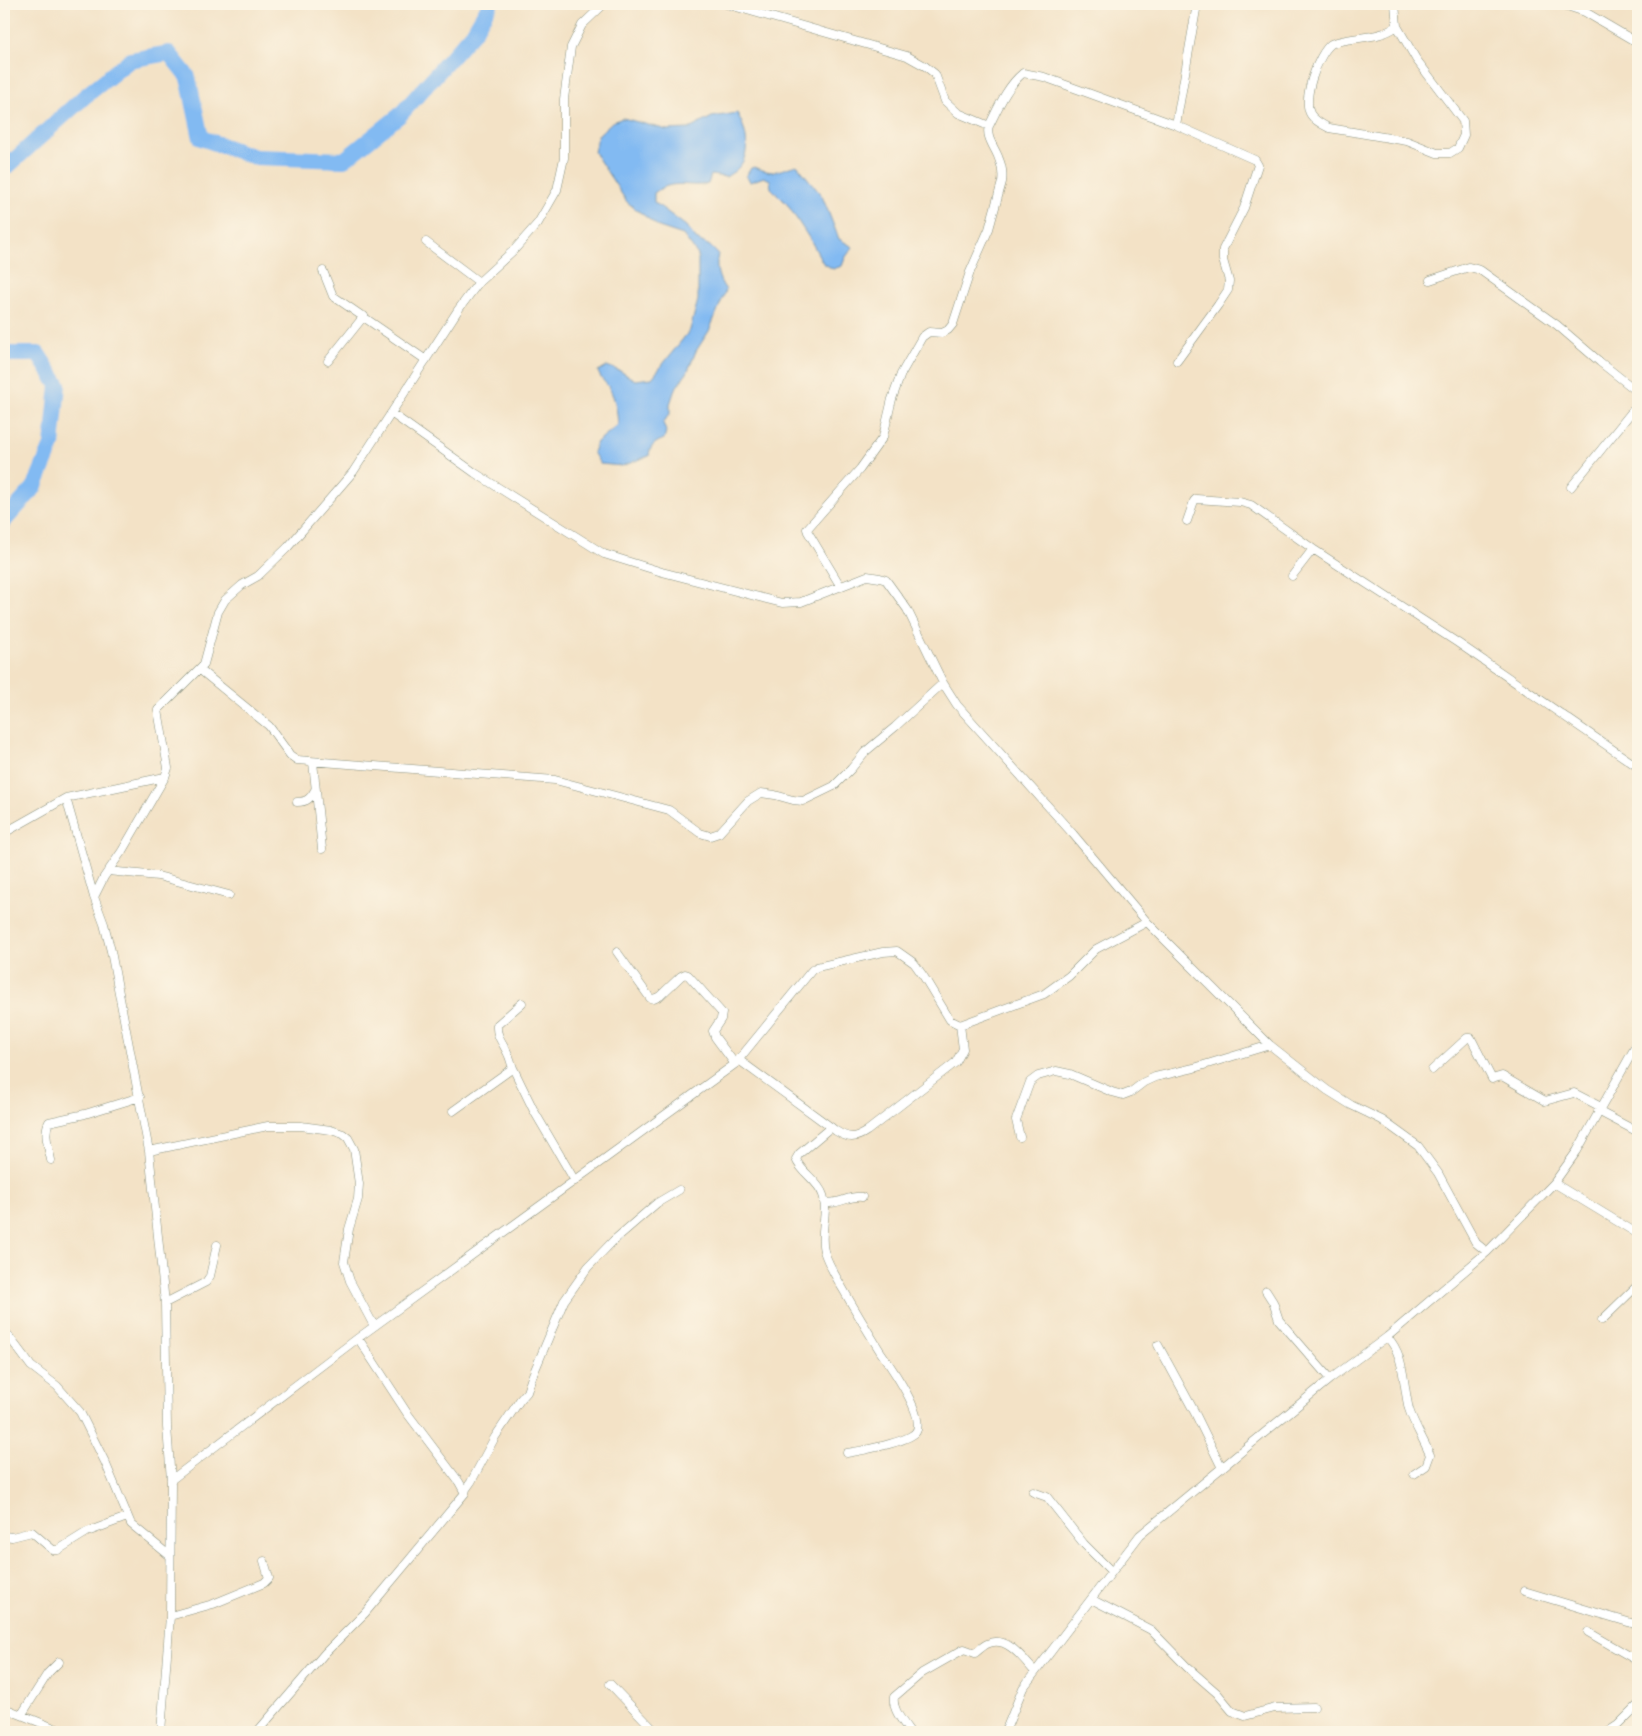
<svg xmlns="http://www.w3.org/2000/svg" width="1642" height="1736" font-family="'Playpen Sans',sans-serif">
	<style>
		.water { fill: #82baf2; stroke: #507c93 }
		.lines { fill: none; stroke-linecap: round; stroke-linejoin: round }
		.river { stroke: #82baf2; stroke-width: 16 }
		.minor-casing { stroke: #89907d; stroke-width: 9 }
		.minor { stroke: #fff; stroke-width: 8 }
	</style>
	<rect width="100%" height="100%" fill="#fcf5e5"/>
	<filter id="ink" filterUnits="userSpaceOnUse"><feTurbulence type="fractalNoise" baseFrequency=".02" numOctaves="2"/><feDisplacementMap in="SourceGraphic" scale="10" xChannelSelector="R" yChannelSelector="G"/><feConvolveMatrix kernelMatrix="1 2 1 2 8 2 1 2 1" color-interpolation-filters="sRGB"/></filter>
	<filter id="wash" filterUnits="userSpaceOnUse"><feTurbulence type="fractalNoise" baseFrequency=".0096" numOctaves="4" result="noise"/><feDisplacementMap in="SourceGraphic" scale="20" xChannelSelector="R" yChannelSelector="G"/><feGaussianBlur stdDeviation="1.12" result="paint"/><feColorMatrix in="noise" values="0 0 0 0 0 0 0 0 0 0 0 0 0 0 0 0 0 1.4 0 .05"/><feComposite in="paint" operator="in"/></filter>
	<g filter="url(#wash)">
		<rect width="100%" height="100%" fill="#f3e2c6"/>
		<!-- water -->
		<path class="water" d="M737,113C746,128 752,152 739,167C736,171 730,174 726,177L711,175L708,184C687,188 674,178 654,193V202L686,226L696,239L710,246L718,254C715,268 718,279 726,290L709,331L696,351L687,373L675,389L670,404V413L663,423L666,431L664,439C656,442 649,446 649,456L622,466L600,464L593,452L597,442L618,425C617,413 616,399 609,388C605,381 600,379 598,371L607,366L620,371L635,380L652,378L690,330L698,300V255L683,235L659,227L627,202L594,152L598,135L612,122L623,118L667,130L689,129L712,117Z
			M797,165L822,196L839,239L853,247L845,258L842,266L833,269L823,263L811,241L787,204L771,188L770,180L764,177L750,182L746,176L751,168L755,167C775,176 777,170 797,165Z"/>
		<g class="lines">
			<!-- river -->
			<path class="river" d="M4,168L9,165L84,97L130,60L169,53L188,77L201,138L255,157L344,160L400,115L473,33L490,4
				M4,354H38L58,385L52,445L34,488L4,521"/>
		</g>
	</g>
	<g filter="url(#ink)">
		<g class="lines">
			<defs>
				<path id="minor" d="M726,4L907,56L925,66L935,74L945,101L958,113L989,126C998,108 1007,86 1023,73L1044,77L1176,125L1197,4
					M1395,4L1397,26L1416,59L1463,121L1464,135L1458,148L1450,153H1437L1407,141L1329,128C1323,125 1315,121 1311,115C1301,100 1318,54 1331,44C1335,42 1341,41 1346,40C1363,37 1383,37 1397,26
					M1561,4L1585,12L1638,43
					M1176,125L1255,160L1258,165L1244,208L1223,249V260L1229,281L1228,290L1218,305L1177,361
					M426,242L479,282
					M323,271L333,296L426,360
					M1430,280L1469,267L1480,270L1557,325L1600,362L1638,392
					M328,361L364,316
					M391,413L475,473L604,554L662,572L782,603L801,602L867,576L880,578L886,580L907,609L943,683L957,705L1073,834L1147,922L1270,1045L1327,1090L1351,1105L1382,1120L1418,1146L1438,1173L1476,1243L1487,1252
					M1571,487L1638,404
					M1187,521L1194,501L1196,499L1240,502L1251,505L1313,549L1458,643L1638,767
					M1292,576L1313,549
					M841,587L808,532L807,529L860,469L883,437L892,399L901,374L922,337L929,332L942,333L948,330L953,324L970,272L989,229L1002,182C1003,175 1002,166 999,159C996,149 985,137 989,126
					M199,669L269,726L290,755L297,760L555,780L669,810L700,833L710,836L719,833L748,801L761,793L775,795L793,800L803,801L834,786L851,769L865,752L895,727L943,683
					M313,762L322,849
					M66,798L94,897
					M297,802C307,802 311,798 315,790
					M4,833L66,798L165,777
					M108,871L158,876L229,895
					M617,952L650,998L654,999L660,996L681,976L685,974L688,975L722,1013L721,1019L713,1031L715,1037L735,1064
					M739,1060L836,1131C849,1139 855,1139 867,1131L956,1062L963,1049L960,1025
					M513,1068C511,1063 510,1057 507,1052C503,1043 496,1036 497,1025L522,1003
					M1432,1070L1467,1038H1471L1492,1079L1502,1076L1545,1101L1574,1093L1601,1107
					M453,1111L513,1068L534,1111L575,1181
					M1598,1111L1638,1132
					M831,1127L799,1154L796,1159C801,1173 818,1180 823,1195C829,1210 819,1233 824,1251C828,1264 836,1277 843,1289C855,1310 867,1330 880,1351C889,1364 926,1416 916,1432C908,1442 861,1451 847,1453
					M1020,1137L1016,1120L1030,1082L1038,1076L1056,1071L1070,1074L1112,1092L1123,1095L1131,1092L1144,1082L1155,1077L1194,1068L1270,1045
					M149,1151L268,1126H301L331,1130L343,1134L348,1138L354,1149L359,1184L358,1199L349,1229L344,1262L350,1281L374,1326
					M51,1160C49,1149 43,1133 49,1122L85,1114L140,1097
					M1554,1183L1638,1234
					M824,1202C837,1206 849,1195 862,1197
					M1266,1291L1273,1302L1279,1320L1330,1379
					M165,1303L206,1282L210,1276L217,1245
					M1602,1320L1638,1285
					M4,1330L31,1366L57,1386L80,1412L105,1462L131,1524L170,1556
					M1387,1337C1405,1354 1403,1386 1409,1409C1414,1425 1424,1440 1430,1455L1426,1466L1414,1474
					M358,1338L407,1413L459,1482L465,1493L466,1489L471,1482L495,1437L520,1400L527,1392L532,1377L564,1301L588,1267L613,1241L657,1203L679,1190
					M1158,1345L1194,1411L1222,1468
					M171,1480L358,1338L735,1064L812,970L817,967L883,952L897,951L914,963L924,977L950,1020L960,1025L1044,994L1069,976L1096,949L1147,922
					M1033,1492L1047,1497L1084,1544L1111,1571
					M4,1536L12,1537L32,1532L53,1550H58L87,1532L127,1517
					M1524,1591L1638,1625
					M1091,1599L1151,1630L1187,1667L1217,1693L1232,1711L1245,1716L1275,1708L1314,1707
					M170,1616L213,1604L264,1583L269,1578L264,1561
					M1588,1632L1638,1661
					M610,1684L656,1732
					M4,1708L64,1732
					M22,1714L48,1673L59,1662
					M161,1732L170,1616L171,1480L167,1427L165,1303L149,1151L111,951L104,924L94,897L104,877L122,851L165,777L168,768L158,710L204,664L218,612L225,600L242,585L258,576L288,547L353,472L458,310L479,282L515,249L538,223L557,190L564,158V99L571,47L582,25L604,4
					M257,1732L325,1653L365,1613L465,1493
					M910,1732C903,1722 892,1709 894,1697L922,1673L964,1649L975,1653C979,1650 983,1646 987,1644C1007,1634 1024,1660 1035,1672
					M1005,1732L1023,1688L1140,1535L1330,1379L1387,1337L1487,1252L1554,1183L1577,1151L1638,1042
					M1607,1732L1618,1725L1638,1705"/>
			</defs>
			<!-- minor casing -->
			<use href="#minor" class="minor-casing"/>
			<!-- minor -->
			<use href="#minor" class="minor"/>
		</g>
	</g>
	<!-- margin -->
	<rect width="1642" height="1736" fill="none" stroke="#fcf5e5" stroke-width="20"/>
</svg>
